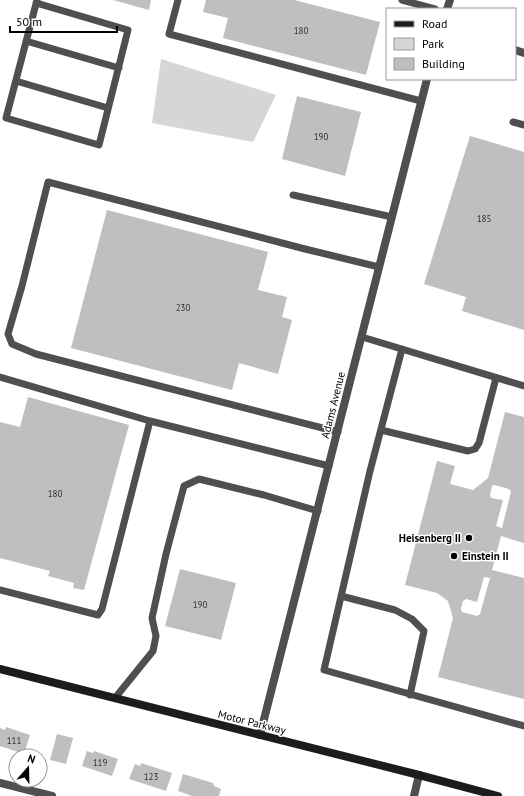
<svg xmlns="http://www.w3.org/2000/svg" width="524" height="796" font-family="'PT Sans',sans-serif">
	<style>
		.green { fill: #d6d6d6 }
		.building { fill: #bfbfbf; fill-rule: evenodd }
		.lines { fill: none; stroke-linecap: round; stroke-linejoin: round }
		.service { stroke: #4f4f4f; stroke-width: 7 }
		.minor { stroke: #4f4f4f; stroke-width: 8 }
		.tertiary { stroke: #4f4f4f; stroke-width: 8 }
		.secondary { stroke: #1c1c1c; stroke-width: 8 }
		.poi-dot { fill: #000; stroke: #fff; stroke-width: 1.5 }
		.labels { text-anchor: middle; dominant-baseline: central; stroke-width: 3; stroke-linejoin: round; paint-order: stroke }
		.number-label { font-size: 9px; fill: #303030 }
		.street-label { font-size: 11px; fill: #000; stroke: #fff }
		.poi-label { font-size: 11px; font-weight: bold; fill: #000; stroke: #fff; text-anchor: end }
	</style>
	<rect width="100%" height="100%" fill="#fff"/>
	<!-- green -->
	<path class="green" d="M161,59L276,95L253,142L152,123Z"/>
	<!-- building -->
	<path class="building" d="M113,0H151L149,10Z
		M206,0H294L380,22L366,75L223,38L228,18L203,12Z
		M297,96L361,112L345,176L282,159Z
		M470,136L524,152V330L462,311L466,297L424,284Z
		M107,210L268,252L258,290L287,297L282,317L292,320L278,374L239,363L232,390L71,348Z
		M28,397L129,425L84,590L73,588L74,583L48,576L50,571L0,558V422L20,427Z
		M505,412L524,417V543L501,536L492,570L524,578V699L438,677L453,618L448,601L437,593L405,585L437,461L455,466L450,484L473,490L488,478ZM494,485L509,489L511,492L502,528L496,526L503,500L491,498L490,495L492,486ZM484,577L490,578L480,614L477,616L462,612L461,609L463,601L466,599L477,602Z
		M180,569L236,583L221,640L165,626Z
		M6,727L30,735L24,754L0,746V728L5,730Z
		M57,734L73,738L66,764L50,760Z
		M87,751L93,753L94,751L118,759L112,776L82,766Z
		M141,763L172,773L166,791L129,779L135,764L140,766Z
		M183,774L213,783L214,786L221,789L219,796H192L178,791Z"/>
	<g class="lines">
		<!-- service -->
		<path class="service" d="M178,0L169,34L421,101
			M402,0L435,9
			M36,3L128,30L99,145L6,118L37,0
			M26,41L119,68
			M16,81L108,108
			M513,122L524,125
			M293,195L392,217
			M362,337L524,386
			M402,349L370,471L324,670L524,726
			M0,377L150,421L102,609L98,615L0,590
			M150,421L329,466
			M381,430L468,451L475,449L479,443L496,378
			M338,432L36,354L12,344L8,334L22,286L48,182L305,249L379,267
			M341,596L395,610L412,619L424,631L410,695
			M115,698L153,651L156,636L152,618L166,554L184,486L199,479L264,495L318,511"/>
		<!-- minor -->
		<path class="minor" d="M515,50L524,53
			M0,783L52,796
			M414,796L419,775"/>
		<!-- tertiary -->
		<path class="tertiary" d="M447,9L450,0
			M260,735L427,79"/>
		<!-- secondary -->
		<path class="secondary" d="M0,669L419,775L498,796"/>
	</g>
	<!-- markers -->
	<g class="poi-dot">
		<circle cx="469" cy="538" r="4"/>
		<circle cx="454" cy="556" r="4"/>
	</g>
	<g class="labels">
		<!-- number labels -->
		<g class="number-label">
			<text x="301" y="30">180</text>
			<text x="321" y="136">190</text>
			<text x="484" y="218">185</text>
			<text x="183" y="307">230</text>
			<text x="55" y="493">180</text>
			<text x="200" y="604">190</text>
			<text x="14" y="740">111</text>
			<text x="100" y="762">119</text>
			<text x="151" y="776">123</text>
		</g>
		<!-- street labels -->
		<g class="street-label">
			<text transform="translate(333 405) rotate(-76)">Adams Avenue</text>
			<text transform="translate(252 722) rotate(14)">Motor Parkway</text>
		</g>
		<!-- poi labels -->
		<g class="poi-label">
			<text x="461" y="538">Heisenberg II</text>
			<text x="462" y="556" text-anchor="start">Einstein II</text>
		</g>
	</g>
	<!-- legend -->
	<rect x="386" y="8" width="130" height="72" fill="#ffffff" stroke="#999999"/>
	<rect x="394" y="21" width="20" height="6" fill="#1c1c1c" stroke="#999999"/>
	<text x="422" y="28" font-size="12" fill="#000000">Road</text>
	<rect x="394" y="38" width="20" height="12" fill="#d6d6d6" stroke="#999999"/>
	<text x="422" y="48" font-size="12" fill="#000000">Park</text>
	<rect x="394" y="58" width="20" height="12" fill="#bfbfbf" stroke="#999999"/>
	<text x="422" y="68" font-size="12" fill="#000000">Building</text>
	<!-- north arrow -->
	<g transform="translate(28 768) rotate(20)"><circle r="19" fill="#ffffff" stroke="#999999"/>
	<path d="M0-3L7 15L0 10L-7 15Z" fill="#000000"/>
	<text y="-6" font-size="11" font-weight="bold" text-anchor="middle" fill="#000000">N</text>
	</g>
	<!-- scale -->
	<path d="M10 26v6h107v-6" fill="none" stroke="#000000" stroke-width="2"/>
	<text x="16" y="26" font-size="12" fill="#000000" stroke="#ffffff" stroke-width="3" paint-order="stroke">50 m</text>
</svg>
